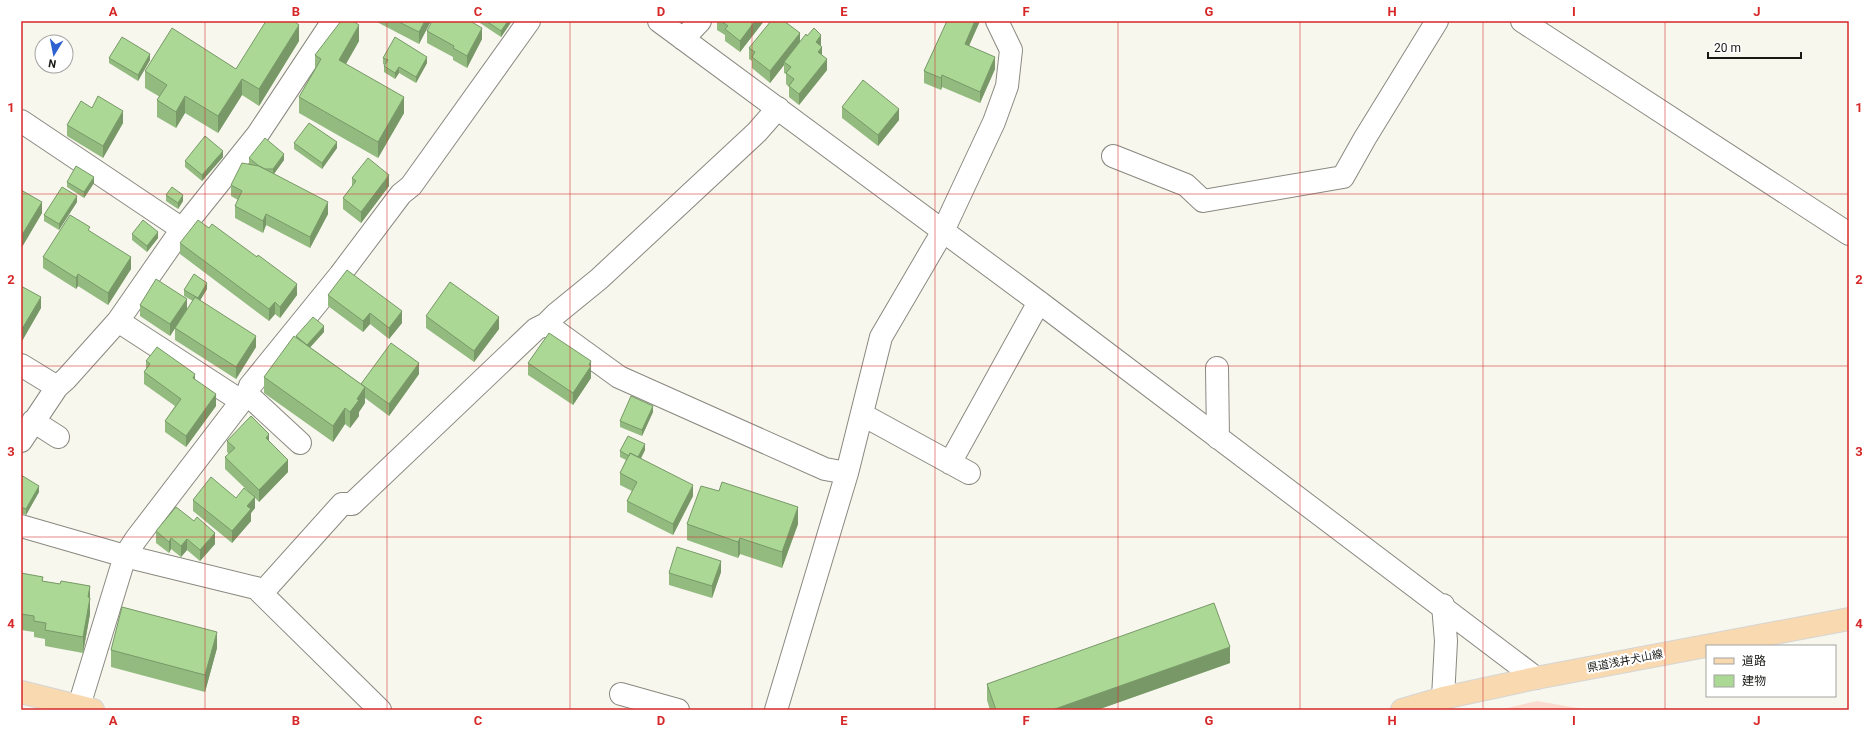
<svg xmlns="http://www.w3.org/2000/svg" width="1870" height="731" font-family="Roboto,'Noto Sans JP',sans-serif">
	<style>
		.park { fill: #fddcd0 }
		.lines { fill: none; stroke-linecap: round; stroke-linejoin: round }
		.minor-casing { stroke: #8a8981; stroke-width: 24 }
		.major-casing { stroke: #d5d5d5; stroke-width: 24 }
		.minor { stroke: #fff; stroke-width: 22 }
		.major { stroke: #f9d9b0; stroke-width: 22 }
		.wall { fill: #93bb80 }
		.shaded-wall { fill: #789868 }
		.building { fill: #abd995; stroke: #789868 }
		.grid { fill: none; stroke: #d62828; stroke-width: 1; stroke-opacity: 0.55 }
		.labels { text-anchor: middle; dominant-baseline: central; stroke-width: 4; stroke-linejoin: round; paint-order: stroke }
		.street-label { font-size: 11px; fill: #181815; stroke: #fff }
		.neatline { fill: none; stroke: #d62828; stroke-width: 1.5 }
		.grid-label { font-size: 13px; text-anchor: middle; font-weight: bold; fill: #d62828 }
	</style>
	<rect width="100%" height="100%" fill="#f7f7ed"/>
	<!-- park -->
	<path class="park" d="M1537,701L1589,710H1499Z"/>
	<g class="lines">
		<defs>
			<path id="minor" d="M659,21L1039,302L1536,678
				M1522,21L1849,234
				M683,39L700,21
				M778,108L757,132L599,279L556,314L546,324L619,377L825,469L847,473
				M21,121L182,229
				M1113,156L1186,185L1203,201L1343,177L1365,138L1437,21
				M118,321L241,401
				M21,365L57,387
				M1217,368L1218,438
				M247,394L300,443
				M863,415L969,473
				M33,421L58,437
				M21,441L57,387L66,379L118,321L182,229L258,134L333,21
				M950,463L1039,302
				M21,526L125,556L256,588L380,710
				M262,593L342,504H352L536,329L546,324
				M1443,605L1446,641L1443,698
				M621,694L678,710
				M79,706L125,556L136,539L247,394L250,386L340,275L401,194L411,186L529,21
				M776,710L847,473L881,337L943,231L994,122L1007,86L1011,50L997,21"/>
			<path id="major" d="M21,692L93,710
				M1402,710L1443,698L1536,678L1849,619"/>
		</defs>
		<!-- minor casing -->
		<use href="#minor" class="minor-casing"/>
		<!-- major casing -->
		<use href="#major" class="major-casing"/>
		<!-- minor -->
		<use href="#minor" class="minor"/>
		<!-- major -->
		<use href="#major" class="major"/>
	</g>
	<!-- wall -->
	<path class="wall" d="M375,21H431L419,44Z
		M477,21H512L501,37Z
		M717,21H764L740,52L725,41V35L717,30Z
		M947,21H980L969,45L995,69L980,103L942,87L941,90L924,83V71Z
		M427,31L482,39L467,68L453,60V57L427,43Z
		M299,41L259,106L242,95L218,133L185,113L176,128L157,117V100L160,97L145,88V71L236,69Z
		M359,41L346,64L404,113L378,158L299,113V97L315,69V55Z
		M800,42L821,46L822,55L827,70L799,105L789,97V87L786,84V74L784,73V65L770,83L752,68V61L749,59V48Z
		M109,58L150,60L138,81L109,63Z
		M383,58L427,63L416,83L399,73L395,79L384,72V66L385,65L383,64Z
		M842,107L899,120L878,146L842,118Z
		M92,108L123,123L103,158L67,136V125Z
		M294,143L337,148L322,169L294,149Z
		M223,157L202,181L185,167V161Z
		M249,158L284,160L274,174L328,214L310,248L266,225L263,233L235,218V206L238,200L231,196V185L249,164Z
		M352,178L389,186L361,223L343,209V198L352,186Z
		M67,182L94,183L84,198L67,187Z
		M21,190L42,213L22,247L21,246Z
		M166,195L183,201L178,209L166,201Z
		M77,202L59,230L44,221V215Z
		M90,231L131,269L108,305L78,286L76,289L43,268V257Z
		M132,234L158,238L147,252L132,240Z
		M180,243L297,295L280,318L275,314L269,321L180,254Z
		M21,286L41,308L22,341L21,340Z
		M207,289L200,300L256,347L236,379L175,340V328L182,317L170,336L140,316V305L187,310L193,301L184,296V290Z
		M328,295L402,323L389,339L370,324L363,332L328,306Z
		M426,316L499,329L474,362L426,328Z
		M324,332L310,347L361,384L419,374L389,416L365,398V403L359,412V416L350,428L345,424L333,442L264,393V377L296,337V336Z
		M146,361L195,380L216,406L186,447L165,432V421L175,406L144,384V372L146,369Z
		M528,363L591,373V378L573,405L528,375Z
		M653,412L642,436L620,427V421Z
		M227,441H269L288,472L259,502L255,498V508L251,513V521L232,543L193,511V500L236,498L249,492L225,469V457L229,454L227,452Z
		M645,450L641,458L693,496L673,535L627,512V501L632,491L620,485V473L626,460L620,457V451Z
		M21,475L39,492L26,515L21,513Z
		M687,524H798L782,568L740,554L738,558L687,540Z
		M156,531L215,544L200,561L187,550L181,557L171,549L169,553L156,543Z
		M721,572L712,598L669,585V573Z
		M21,573L43,581L60,584L90,586V614L83,653L45,646V639L34,637V632L21,630Z
		M217,648L205,692L111,667V650Z
		M1230,663L1097,710H990L987,700V684Z"/>
	<!-- shaded-wall -->
	<path class="shaded-wall" d="M425,21H431L419,44V32Z
		M508,21H512L501,37V31Z
		M755,21H764L740,52V41Z
		M975,21H980L965,55V44Z
		M299,25V41L259,106V89Z
		M359,25V41L339,76V60Z
		M482,28V39L467,68V56Z
		M800,33V45L784,62V65L770,83V71Z
		M821,35V46L816,53V42Z
		M822,47V59L818,52Z
		M150,54V60L138,81V75Z
		M427,57V63L416,83V77Z
		M995,57V69L980,103V92Z
		M827,59V70L799,105V94Z
		M399,67V73L395,79V73Z
		M942,75V87L941,90V78Z
		M242,79V95L218,133V116Z
		M185,96V113L176,128V112Z
		M404,97V113L378,158V142Z
		M899,109V120L878,146V135Z
		M123,111V123L103,158V146Z
		M337,142V148L322,169V163Z
		M223,151V157L202,181V175Z
		M284,154V160L273,175V169Z
		M389,175V186L361,223V212Z
		M94,177V183L84,198V192Z
		M183,195V201L178,209V203Z
		M77,196V202L59,230V224Z
		M42,202V213L22,247V235Z
		M328,202V214L310,248V237Z
		M266,214V225L263,233V221Z
		M158,232V238L147,252V246Z
		M131,257V269L108,305V293Z
		M78,274V286L76,289V278Z
		M207,283V289L198,304V298Z
		M297,284V295L280,318V307Z
		M41,297V308L22,341V329Z
		M187,299V310L170,336V324Z
		M275,302V314L269,321V309Z
		M402,311V323L389,339V328Z
		M370,313V324L363,332V321Z
		M499,317V329L474,362V351Z
		M324,326V332L306,352V346Z
		M256,336V347L236,379V367Z
		M591,361V378L573,405V393Z
		M419,363V374L389,416V404Z
		M195,374V386L193,378Z
		M365,387V403L359,412V416L350,428V412L357,399Z
		M216,394V406L186,447V436Z
		M653,406V412L642,436V430Z
		M345,408V424L333,442V426Z
		M269,434V445L266,438Z
		M645,444V450L637,466V460Z
		M288,460V472L259,502V490Z
		M693,485V496L673,535V524Z
		M39,486V492L26,515V509Z
		M255,497V508L251,513V521L232,543V531L247,506Z
		M798,507V524L782,568V552Z
		M215,533V544L200,561V550Z
		M171,538V549L169,553V542Z
		M740,538V554L738,558V542Z
		M187,539V550L181,557V546Z
		M721,561V572L712,598V586Z
		M90,586V614L83,653V637Z
		M217,632V648L205,692V675Z
		M1230,647V663L1097,710H1052Z"/>
	<!-- building -->
	<path class="building" d="M266,21H294L299,25L259,89L242,79L218,116L185,96L176,112L157,100L167,85L145,71L172,28L236,69Z
		M341,21H353L359,25L339,60L404,97L378,142L299,97L321,59L315,55Z
		M397,21H425L419,32Z
		M432,21H470L482,28L467,56L453,48L454,46L427,31Z
		M486,21H508L501,31Z
		M721,21H755L740,41L725,29L728,26Z
		M771,21H784L800,33L770,71L752,57L755,52L749,48Z
		M947,21H975L965,44L995,57L980,92L942,75L941,78L924,71Z
		M814,28L821,35L816,42L822,47L818,52L827,59L799,94L789,86L794,79L786,73L791,67L784,62L806,34L807,36Z
		M122,37L150,54L138,75L109,58Z
		M395,37L427,57L416,77L399,67L395,73L384,66L388,60L383,58Z
		M863,80L899,109L878,135L842,107Z
		M98,96L123,111L103,146L67,125L81,101L92,108Z
		M309,123L337,142L322,163L294,143Z
		M205,136L223,151L202,175L185,161Z
		M265,138L284,154L273,169H265L259,166L249,158Z
		M368,158L389,175L361,212L343,198L356,181L352,178Z
		M242,163L259,166L328,202L310,237L266,214L263,221L235,206L242,191L231,185Z
		M76,166L94,177L84,192L67,182Z
		M62,187L77,196L59,224L44,215Z
		M172,187L183,195L178,203L166,195Z
		M21,190L42,202L22,235H21Z
		M70,215L90,227L88,230L131,257L108,293L78,274L76,278L43,257Z
		M143,220L158,232L147,246L132,234Z
		M198,220L209,228L212,224L257,257L258,255L297,284L280,307L275,302L269,309L180,243Z
		M347,270L402,311L389,328L370,313L363,321L328,295Z
		M194,274L207,283L198,298L184,290Z
		M156,279L187,299L170,324L140,305Z
		M450,282L499,317L474,351L426,316Z
		M21,286L41,297L22,329L21,328Z
		M195,297L256,336L236,367L175,328Z
		M313,317L324,326L307,345L296,336Z
		M549,333L591,361L589,365L591,366L573,393L528,363Z
		M294,336L365,387L357,399L359,400L350,412L345,408L333,426L264,377Z
		M391,343L419,363L389,404L361,384Z
		M157,347L195,374L193,378L216,394L186,436L165,421L181,399L144,372L150,364L146,361Z
		M631,396L653,406L642,430L620,421Z
		M251,416L269,434L266,438L288,460L259,490L225,457L235,448L227,441Z
		M628,436L645,444L638,457L630,453L629,456L620,451Z
		M630,453L693,485L673,524L627,501L637,482L620,473Z
		M21,475L39,486L26,509L21,507Z
		M211,477L236,498L244,488L255,497L247,506L251,509L232,531L193,500Z
		M722,482L798,507L782,552L740,538L738,542L687,524L701,486L719,491Z
		M176,507L194,521L197,517L215,533L200,550L187,539L181,546L171,538L169,542L156,531Z
		M677,547L721,561L712,586L669,573Z
		M21,573L43,577L42,581L60,584L61,581L90,586L88,597L90,598L83,637L45,630L46,623L34,621V616L21,614Z
		M1214,603L1230,647L1052,710H996L987,684Z
		M122,607L217,632L205,675L111,650Z"/>
	<!-- grid -->
	<path class="grid" d="M205,21V710M387,21V710M570,21V710M752,21V710M935,21V710M1118,21V710M1300,21V710M1483,21V710M1665,21V710M21,194H1849M21,366H1849M21,537H1849"/>
	<g class="labels">
		<!-- street labels -->
		<g class="street-label">
			<text transform="translate(1625 661) rotate(-11)">県道浅井犬山線</text>
		</g>
	</g>
	<!-- border -->
	<rect width="1870" height="731" fill="none" stroke="#ffffff" stroke-width="44"/>
	<!-- legend -->
	<rect x="1706" y="645" width="130" height="52" fill="#ffffff" stroke="#a3a3a1"/>
	<rect x="1714" y="658" width="20" height="6" fill="#f9d9b0" stroke="#a3a3a1"/>
	<text x="1742" y="665" font-size="12" fill="#181815">道路</text>
	<rect x="1714" y="675" width="20" height="12" fill="#abd995" stroke="#a3a3a1"/>
	<text x="1742" y="685" font-size="12" fill="#181815">建物</text>
	<!-- north arrow -->
	<g transform="translate(54 54) rotate(190)"><circle r="19" fill="#ffffff" stroke="#a3a3a1"/>
	<path d="M0-3L7 15L0 10L-7 15Z" fill="#3061d0"/>
	<text y="-6" font-size="11" font-weight="bold" text-anchor="middle" fill="#181815">N</text>
	</g>
	<!-- scale -->
	<path d="M1708 52v6h93v-6" fill="none" stroke="#181815" stroke-width="2"/>
	<text x="1714" y="52" font-size="12" fill="#181815" stroke="#ffffff" stroke-width="3" paint-order="stroke">20 m</text>
	<rect x="22" y="22" width="1826" height="687" class="neatline"/>
	<g class="grid-label">
		<text x="113" y="16">A</text>
		<text x="296" y="16">B</text>
		<text x="478" y="16">C</text>
		<text x="661" y="16">D</text>
		<text x="844" y="16">E</text>
		<text x="1026" y="16">F</text>
		<text x="1209" y="16">G</text>
		<text x="1392" y="16">H</text>
		<text x="1574" y="16">I</text>
		<text x="1757" y="16">J</text>
		<text x="11" y="112">1</text>
		<text x="1859" y="112">1</text>
		<text x="11" y="284">2</text>
		<text x="1859" y="284">2</text>
		<text x="11" y="456">3</text>
		<text x="1859" y="456">3</text>
		<text x="11" y="628">4</text>
		<text x="1859" y="628">4</text>
		<text x="113" y="725">A</text>
		<text x="296" y="725">B</text>
		<text x="478" y="725">C</text>
		<text x="661" y="725">D</text>
		<text x="844" y="725">E</text>
		<text x="1026" y="725">F</text>
		<text x="1209" y="725">G</text>
		<text x="1392" y="725">H</text>
		<text x="1574" y="725">I</text>
		<text x="1757" y="725">J</text>
	</g>
</svg>
